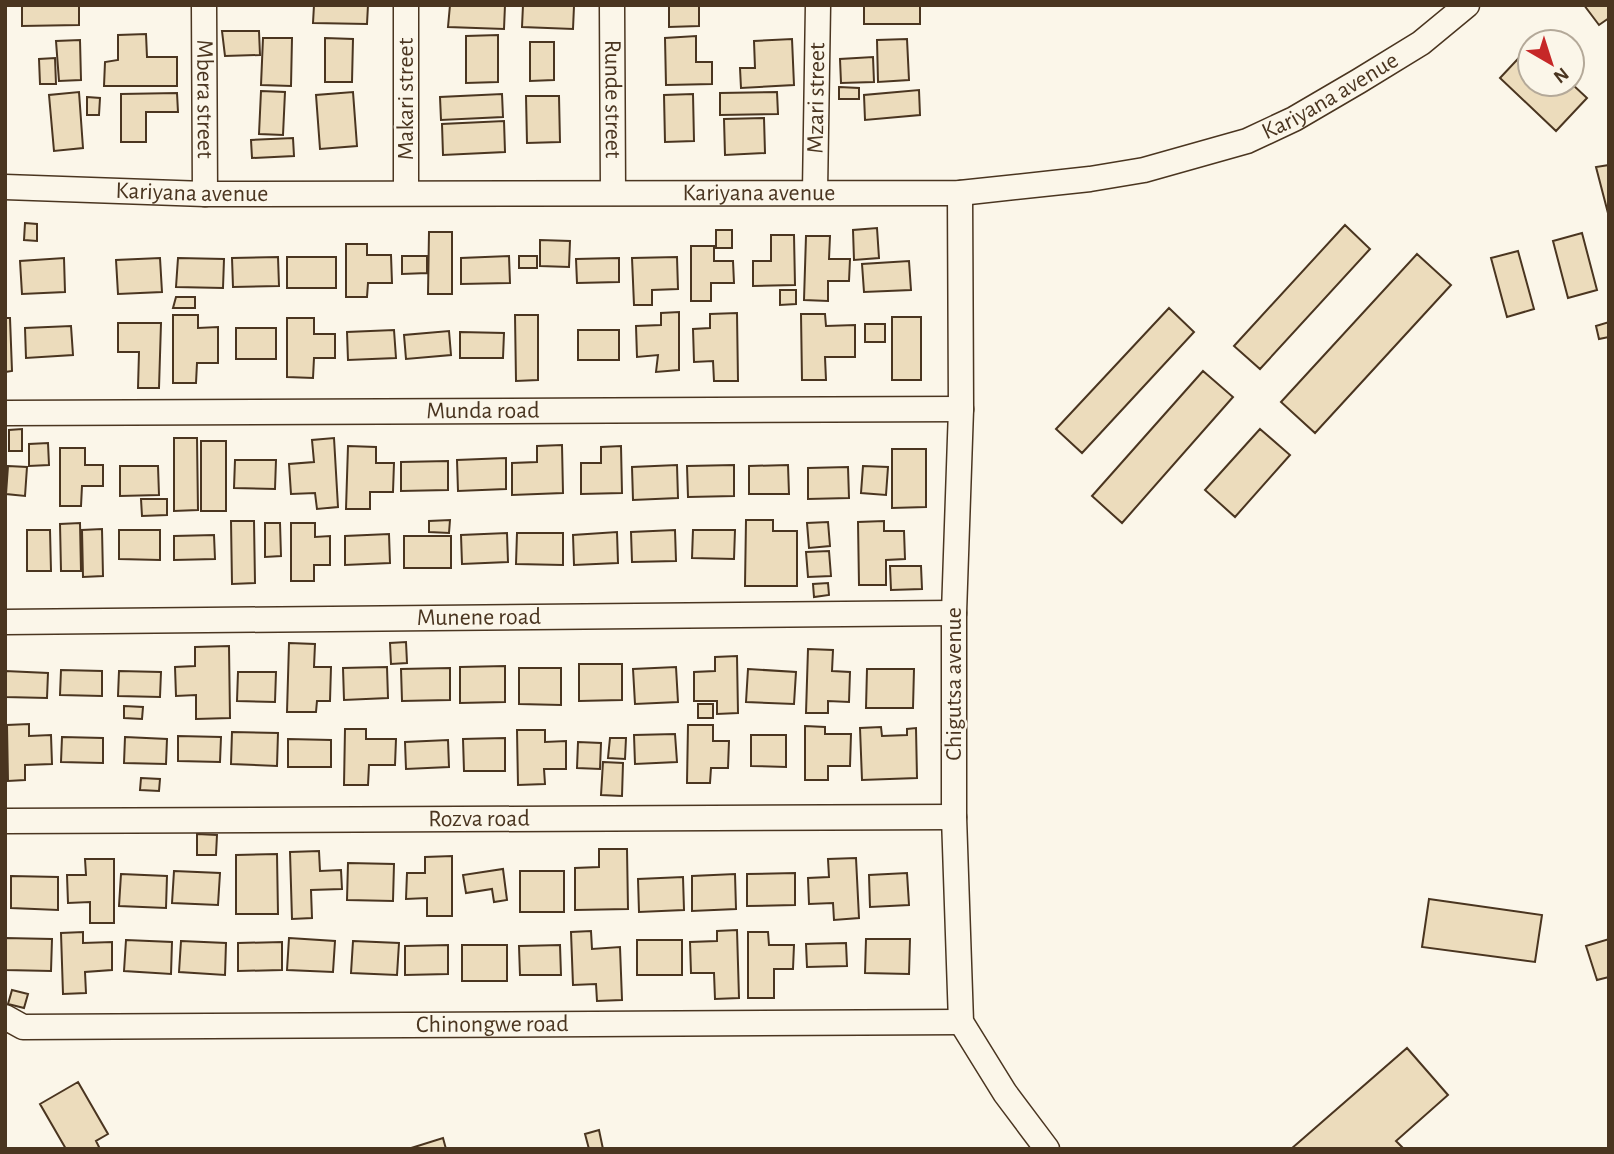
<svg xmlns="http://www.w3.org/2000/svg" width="1614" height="1154" font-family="'Alegreya Sans',sans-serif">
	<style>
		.building { fill: #ecdcbc; stroke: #4a3520; stroke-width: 2 }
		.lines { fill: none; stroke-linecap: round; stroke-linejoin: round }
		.street-casing { stroke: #4a3520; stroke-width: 27 }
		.street { stroke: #fbf6e9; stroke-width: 24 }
		.labels { text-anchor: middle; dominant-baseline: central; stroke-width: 5; stroke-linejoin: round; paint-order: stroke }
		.street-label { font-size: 24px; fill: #4a3520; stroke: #fbf6e9 }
	</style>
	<rect width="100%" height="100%" fill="#fbf6e9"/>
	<!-- building -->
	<path class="building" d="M22,5H79V25L22,26Z
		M314,5H368L367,24L313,23Z
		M450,5H505L504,29L448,27Z
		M523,5L574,6L573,29L522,27Z
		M669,5H699V26L669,27Z
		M864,5H920V24H864Z
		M1584,5H1609V18L1599,25Z
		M222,31H259L260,55L225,56Z
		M146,34L147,57H177V86H104L105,62L118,60V35Z
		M498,35V82L466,83V36Z
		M696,36V62H712V84L666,85L665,38Z
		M263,38H292L291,86L261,85Z
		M325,38L353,39L352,82H325Z
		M792,39L794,85L741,88L740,68H755L754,41Z
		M907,39L909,80L878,82L877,40Z
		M80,40L81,80L59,81L56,41Z
		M530,42H554V80L530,81Z
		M1530,46V84H1572L1587,98L1556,131L1500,78Z
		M873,57L874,82L841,83L840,59Z
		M55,58L56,84H40L39,59Z
		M839,87L859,88V99H839Z
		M919,90L920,115L865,120L864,95Z
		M261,91L285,92L283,135L259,134Z
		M79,92L83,148L54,151L49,95Z
		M353,92L357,146L320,149L316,95Z
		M777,92L778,114L720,115V93Z
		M177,93L178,112H146V142H121V94Z
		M502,94L503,117L441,120L440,97Z
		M693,94L694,141L665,142L664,95Z
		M526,96H559L560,142L527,143Z
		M87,97L100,98L99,115H87Z
		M764,118L765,153L725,155L724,119Z
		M504,121L505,152L443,155L442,124Z
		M293,138L294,156L252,158L251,140Z
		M1609,165V217L1596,167Z
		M25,223L37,224V241L24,240Z
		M1345,225L1370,249L1260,369L1234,346Z
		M877,228L879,258L854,260L853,230Z
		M716,230H732V248H716Z
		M429,232H452V294H428Z
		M1582,233L1597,290L1568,298L1553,241Z
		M771,235H794L795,285L753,286V261H771Z
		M806,236H830L829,259H850L849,281H828V301L804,300Z
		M540,240L570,241L569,267L540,266Z
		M346,244H367V255H391L392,283H368L367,297H346Z
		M691,246H714V261H733L734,283H711V301H691Z
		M1518,251L1534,309L1507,317L1491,258Z
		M1417,254L1451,285L1315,433L1281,402Z
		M402,256H427V273L402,274Z
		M509,256L510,283L461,284V258Z
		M519,256H537V268H519Z
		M278,257L279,286L233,287L232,258Z
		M287,257H336V288H287Z
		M677,257L678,289L652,290V305H634L632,258Z
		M64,258L65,292L22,294L20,261Z
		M160,258L162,292L118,294L116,260Z
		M178,258L224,259L223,288L176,287Z
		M619,258V282L577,283L576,259Z
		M909,261L911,290L864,292L862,264Z
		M780,290H796V304L780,305Z
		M176,297H195V308H173Z
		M1169,308L1194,332L1082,453L1056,429Z
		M679,312V370L656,372L658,355L637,357L636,326L661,325V313Z
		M737,313L738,381H714L713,361L694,362L693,329L710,328V314Z
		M801,314H825L826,326L855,325V357H825L826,380H802Z
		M173,315H198V328L218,327V363H197L196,383H173Z
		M515,315H538V380L516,381Z
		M892,317H921V380H892Z
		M5,318H10L12,371L5,372Z
		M287,318H314V334H335V358H314L313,378L287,377Z
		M1609,322V337L1599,339L1596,326Z
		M118,323H161L159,388H138L139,352H118Z
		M865,324H885V342H865Z
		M71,326L73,355L26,358L25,328Z
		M236,328H276V359H236Z
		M394,330L396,358L348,360L347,332Z
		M578,330H619V360H578Z
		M449,331L451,355L406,359L404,335Z
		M460,332L504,333L503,358H460Z
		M1203,371L1233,397L1122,523L1092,496Z
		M22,429V451H9V430Z
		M1260,429L1290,455L1235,517L1205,490Z
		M174,438H197L198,510L174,511Z
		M334,438L338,507L317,509L315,493L291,494L289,464L314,462L312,440Z
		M201,441H226V511H201Z
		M48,443L49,465L29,466V444Z
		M562,445L563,493L512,495V463L537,462V446Z
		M348,446L376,447V463H394L393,492H370V509H346Z
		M621,446L622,493L581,494V463H601V447Z
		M60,448H85V465H103V486H82L81,506H60Z
		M892,449H926V507L892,508Z
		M506,458V489L458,491L457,460Z
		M235,460H276L275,489L234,488Z
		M448,461V490L401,491V462Z
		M677,465L678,498L633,500L632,467Z
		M734,465V496L688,497L687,466Z
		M788,465L789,494H749V466Z
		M8,466L27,467L25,496L6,494Z
		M120,466H158L159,495L120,496Z
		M863,466L888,467L886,495L861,493Z
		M848,467L849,498L808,499V468Z
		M141,499H167V515L142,516Z
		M450,520L449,533L429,532V521Z
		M746,520H773V531H797V586H745Z
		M231,521H254L255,583L232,584Z
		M884,521V531H904L905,559L886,560V585H859L858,522Z
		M828,522L830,546L809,548L807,523Z
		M80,523L81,571H61L60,524Z
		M265,523H280L281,556L265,557Z
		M291,523H315V537L330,536V565H314V581H291Z
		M102,529L103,576L83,577L82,530Z
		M27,530H50L51,571H27Z
		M119,530H160V560L119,559Z
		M675,530L676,561L632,562L631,532Z
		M693,530H735L734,559L692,558Z
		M617,532L618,563L574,565L573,535Z
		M507,533L508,562L462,564L461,535Z
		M517,533H563V565L516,564Z
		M389,534L390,563L345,565V536Z
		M214,535L215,559L174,560V536Z
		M404,536H451V568H404Z
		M829,551L831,576L808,577L806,552Z
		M890,566H921L922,589L891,590Z
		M828,583L829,595L814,597L813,584Z
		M406,642L407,663L391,664L390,643Z
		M289,643L315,644L314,667H331L330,701H317L316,712H287Z
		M229,646L230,718L196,719V695L176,696L175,667L195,666V647Z
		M808,649L833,650L832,671L850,672L849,702L828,701V713H806Z
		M737,656L738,713L717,714V701H694V672L715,671V657Z
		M579,664H622V700L579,701Z
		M505,666V702L460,703V667Z
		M387,667L388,698L344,700L343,668Z
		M676,667L678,702L635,704L633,669Z
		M450,668V700L402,701L401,669Z
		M519,668H561V705L519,704Z
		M748,669L796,672L794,704L746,702Z
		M867,669H914L913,708H866Z
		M61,670L102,671V696L60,695Z
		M5,671L48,673L47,698L5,697Z
		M119,671L161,672L160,697L118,696Z
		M238,672H276L275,702L237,701Z
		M698,704H713V718H698Z
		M124,706L143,707L142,719L124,718Z
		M29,724V736L51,735L52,764L25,765V780L8,781L7,725Z
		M688,725H713V741H729L728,768H711L710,783H687Z
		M805,726L825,727V734H851L850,766H828V780H805Z
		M881,727L882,736L907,735V729L916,728L917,778L862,780L860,728Z
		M345,729H366V739H396L395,765H369L368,785H344Z
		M517,730H545V742L566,741V769H544L545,784L518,785Z
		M232,732L278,733L277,766L231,764Z
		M675,734L677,762L635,764L634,735Z
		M751,735H786V767L751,766Z
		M178,736L221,737L220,762L178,761Z
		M62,737L103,738V763L61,762Z
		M125,737L167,739L166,764L124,763Z
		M505,738V771H464L463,739Z
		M610,738H626L625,759L608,758Z
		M288,739L331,740V767H288Z
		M448,740L449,767L406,769L405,742Z
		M578,742L601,743L600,769L577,768Z
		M603,762L623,763L622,796L601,795Z
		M141,778L160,779L159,791L140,790Z
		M197,834L217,835L216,855H197Z
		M599,849H627L628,909L575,910V868L599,867Z
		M319,851L320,871L341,870L342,889L311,890L312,918L292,919L290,852Z
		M277,854L278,914H236V855Z
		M452,856V916H427V898L406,899L407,873H425V857Z
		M856,858L859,918L834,920L833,903L809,904L808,878L829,877L828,859Z
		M85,859H114V923H90V902L68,903L67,875H86Z
		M348,863L394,864L393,901L347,900Z
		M503,869L507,900L494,902L492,889L466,893L463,875Z
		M174,871L220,873L218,905L172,903Z
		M520,871H564V912H520Z
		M795,873V905L747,906V874Z
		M907,873L909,905L870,907L869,875Z
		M121,874L167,876L166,908L119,906Z
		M735,874L736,909L692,911V876Z
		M11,876L58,877V910L11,908Z
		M683,877L684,910L639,912L638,879Z
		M1429,899L1542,915L1535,962L1422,947Z
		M737,930L739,998L715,999L714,973H691L690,942L717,941V931Z
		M591,931L592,949L620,947L622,1000L597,1001L596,984L573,985L571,932Z
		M83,932V943L112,942V970L85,972L86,993L63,994L61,933Z
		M748,932H768L769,945H794L793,969H774V998H748Z
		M5,938L52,939L51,971L5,970Z
		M289,938L335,941L333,972L287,970Z
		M866,939H910L909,974L865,973Z
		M1609,939V977L1597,980L1586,946Z
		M126,940L172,942L171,974L124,971Z
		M637,940H682V975H637Z
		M181,941L226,943L225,975L179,972Z
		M353,941L399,943L397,975L351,973Z
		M282,942V970L238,971V943Z
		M846,943L847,966L807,967L806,944Z
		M448,945V974L405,975V946Z
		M462,945H507V981H462Z
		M560,945L561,975H520L519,946Z
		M12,990L28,994L24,1008L8,1004Z
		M1407,1048L1448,1095L1396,1141L1404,1149H1291Z
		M78,1082L108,1134L96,1141L100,1149H66L40,1104Z
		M599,1130L603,1149H589L585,1134Z
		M443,1138L446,1149H408Z"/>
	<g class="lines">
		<defs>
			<g id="street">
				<path id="s1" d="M204,5L205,194"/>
				<path d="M406,5V193"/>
				<path id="s2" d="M612,5L613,192"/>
				<path id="s3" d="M5,187L205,194L960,193L1090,179L1144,170L1247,141L1294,119L1359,81L1421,43L1467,5"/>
				<path id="s4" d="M815,191L818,5"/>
				<path d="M960,193L961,409L954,613V817L961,1022L1005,1093L1047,1149"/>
				<path id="s5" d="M5,413L961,409"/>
				<path id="s6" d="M5,622L954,613"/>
				<path id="s7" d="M5,821L954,817"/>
				<path id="s8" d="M5,1017L23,1027L961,1022"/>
			</g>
		</defs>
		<!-- street casing -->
		<use href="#street" class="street-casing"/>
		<!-- street -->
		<use href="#street" class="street"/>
	</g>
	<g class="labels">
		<!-- street labels -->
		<g class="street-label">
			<text stroke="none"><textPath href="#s3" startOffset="1342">Kariyana avenue</textPath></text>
			<text stroke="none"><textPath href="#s4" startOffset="93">Mzari street</textPath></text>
			<text stroke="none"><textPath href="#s1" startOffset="94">Mbera street</textPath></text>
			<text transform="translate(406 99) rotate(-90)">Makari street</text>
			<text stroke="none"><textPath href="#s2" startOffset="94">Runde street</textPath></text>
			<text stroke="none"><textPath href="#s3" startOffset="187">Kariyana avenue</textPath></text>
			<text stroke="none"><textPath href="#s3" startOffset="754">Kariyana avenue</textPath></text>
			<text stroke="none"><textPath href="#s5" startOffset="478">Munda road</textPath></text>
			<text stroke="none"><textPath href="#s6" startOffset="474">Munene road</textPath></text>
			<text transform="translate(954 684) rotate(-90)">Chigutsa avenue</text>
			<text stroke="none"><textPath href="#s7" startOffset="474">Rozva road</textPath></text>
			<text stroke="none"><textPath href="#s8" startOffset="490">Chinongwe road</textPath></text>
		</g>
	</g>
	<!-- border -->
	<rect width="1614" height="1154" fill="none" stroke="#4a3520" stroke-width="14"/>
	<!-- north arrow -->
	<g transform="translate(1551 63) rotate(141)"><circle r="33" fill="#fbf6e9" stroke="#b4a999" stroke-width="2"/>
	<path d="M0-5L12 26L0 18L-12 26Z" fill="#c62828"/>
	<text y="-10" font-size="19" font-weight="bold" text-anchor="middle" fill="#4a3520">N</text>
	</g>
</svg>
